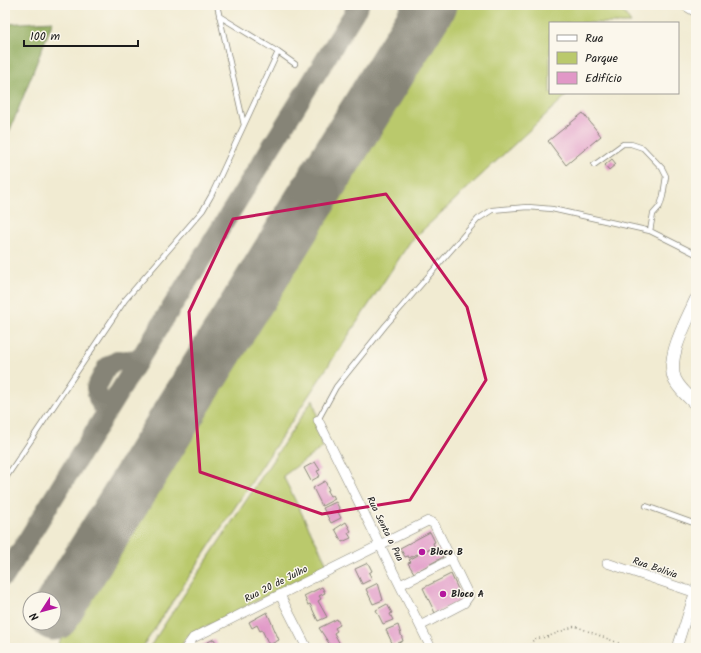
<svg xmlns="http://www.w3.org/2000/svg" width="701" height="653" font-family="Kalam,sans-serif">
	<style>
		.green { fill: #bac96c; stroke: #6b7244 }
		.forest { fill: #93ad60; stroke: #58643e }
		.lines { fill: none; stroke-linecap: round; stroke-linejoin: round }
		.taxiway { stroke: #868477; stroke-width: 20 }
		.runway { stroke: #868477; stroke-width: 51 }
		.building { fill: #e198c7 }
		.service-casing { stroke: #868477; stroke-width: 6 }
		.minor-casing { stroke: #868477; stroke-width: 10 }
		.tertiary-casing { stroke: #868477; stroke-width: 12 }
		.secondary-casing { stroke: #868477; stroke-width: 14 }
		.path { stroke: #868477; stroke-width: 1.5; stroke-dasharray: 1 3; stroke-linecap: butt }
		.service { stroke: #fff; stroke-width: 4.5 }
		.minor { stroke: #fff; stroke-width: 9 }
		.tertiary { stroke: #fff; stroke-width: 11 }
		.secondary { stroke: #fff; stroke-width: 13 }
		.marked { fill: none; stroke: #c2185b; stroke-width: 3; stroke-linejoin: round }
		.poi-dot { fill: #b5179e; stroke: #fbf7ec; stroke-width: 1.5 }
		.labels { text-anchor: middle; dominant-baseline: central; stroke-width: 3; stroke-linejoin: round; paint-order: stroke }
		.street-label { font-size: 10px; fill: #1c1c1c; stroke: #fbf7ec }
		.poi-label { font-size: 10px; font-weight: bold; fill: #1c1c1c; stroke: #fbf7ec; text-anchor: start }
	</style>
	<rect width="100%" height="100%" fill="#fbf7ec"/>
	<filter id="ink" filterUnits="userSpaceOnUse"><feTurbulence type="fractalNoise" baseFrequency=".025" numOctaves="2"/><feDisplacementMap in="SourceGraphic" scale="8" xChannelSelector="R" yChannelSelector="G"/><feConvolveMatrix kernelMatrix="1 2 1 2 8 2 1 2 1" color-interpolation-filters="sRGB"/></filter>
	<filter id="wash" filterUnits="userSpaceOnUse"><feTurbulence type="fractalNoise" baseFrequency=".012" numOctaves="4" result="noise"/><feDisplacementMap in="SourceGraphic" scale="16" xChannelSelector="R" yChannelSelector="G"/><feGaussianBlur stdDeviation="0.9" result="paint"/><feColorMatrix in="noise" values="0 0 0 0 0 0 0 0 0 0 0 0 0 0 0 0 0 1.4 0 .05"/><feComposite in="paint" operator="in"/></filter>
	<g filter="url(#wash)">
		<rect width="100%" height="100%" fill="#f1ebd2"/>
		<!-- green -->
		<path class="green" d="M458,5H613L625,14L631,23H550V93H569L410,242L142,648H56Z
			M313,399L317,415L315,423L317,432L323,447L283,476L328,566L190,634L184,640L181,648H149Z"/>
		<!-- forest -->
		<path class="forest" d="M53,21L5,143V24Z"/>
		<g class="lines">
			<!-- taxiway -->
			<path class="taxiway" d="M111,404L102,406L98,398L96,388L107,367L117,361L139,359
				M5,576L359,5"/>
			<!-- runway -->
			<path class="runway" d="M54,615L431,5"/>
		</g>
		<g id="blocks">
			<!-- building -->
			<path class="building" d="M583,113L601,136L566,165L548,141Z
				M612,159L616,164L609,170L605,165Z
				M315,462L320,470L317,471L320,476L311,481L304,468Z
				M325,481L329,490L327,491L330,496L333,495L335,499L322,506L313,488Z
				M336,502L340,510L338,512L341,518L331,523L323,508Z
				M346,522L351,531L348,533L351,538L342,542L335,529Z
				M430,532L435,542L433,543L434,546L427,551L434,547L436,550L439,549L443,557L414,573L408,563L411,562L409,560L418,555L417,554L409,558L408,556L405,557L400,548Z
				M368,563L372,571L369,573L372,579L362,584L355,569Z
				M451,574L463,600L435,613L423,588Z
				M378,583L383,600L373,604L366,589Z
				M322,587L325,593L319,596L321,599L318,601L327,617L318,621L310,604L308,605L304,596Z
				M387,604L392,613L390,614L393,620L383,624L376,610Z
				M267,612L279,640L269,645L262,630L260,631L257,625L252,628L249,622Z
				M337,619L340,625L335,628L337,631L334,633L342,648H332L319,628Z
				M398,625L403,641L393,645L386,630Z
				M214,639L219,648H204L202,645Z"/>
		</g>
	</g>
	<g filter="url(#ink)">
		<use href="#blocks" fill-opacity="0" stroke="#868477" stroke-width="1"/>
		<g class="lines">
			<defs>
				<path id="service" d="M219,16L278,52L244,125
					M278,52L295,64
					M594,165L623,144H631L643,148L662,168L666,176L663,196L660,206L653,214L650,231
					M318,420L336,387L385,326L478,219L492,210L528,207L552,209L650,231L696,254
					M5,479L125,300L203,210L211,196L244,125L217,5
					M646,506L696,524"/>
				<path id="minor" d="M318,420L431,648
					M607,563L696,593
					M400,585L452,559
					M280,595L307,648
					M186,648L193,638L428,521L433,523L435,526L469,596L464,603L420,626
					M677,648L696,587"/>
				<path id="tertiary" d="M686,5L696,11"/>
				<path id="secondary" d="M696,300C687,321 665,358 675,380C680,390 689,397 696,404"/>
			</defs>
			<!-- service casing -->
			<use href="#service" class="service-casing"/>
			<!-- minor casing -->
			<use href="#minor" class="minor-casing"/>
			<!-- tertiary casing -->
			<use href="#tertiary" class="tertiary-casing"/>
			<!-- secondary casing -->
			<use href="#secondary" class="secondary-casing"/>
			<!-- path -->
			<path class="path" d="M528,648L534,639L547,637L575,626L621,644L620,648"/>
			<!-- service -->
			<use href="#service" class="service"/>
			<!-- minor -->
			<use href="#minor" class="minor"/>
			<!-- tertiary -->
			<use href="#tertiary" class="tertiary"/>
			<!-- secondary -->
			<use href="#secondary" class="secondary"/>
		</g>
	</g>
	<!-- marked area -->
	<path class="marked" d="M386,194L467,307L486,380L410,500L322,514L200,472L189,312L233,219Z"/>
	<!-- markers -->
	<g class="poi-dot">
		<circle cx="422" cy="552" r="4"/>
		<circle cx="443" cy="594" r="4"/>
	</g>
	<g class="labels">
		<!-- street labels -->
		<g class="street-label">
			<text transform="translate(385 529) rotate(64)">Rua Senta a Pua</text>
			<text transform="translate(655 568) rotate(19)">Rua Bolívia</text>
			<text transform="translate(276 584) rotate(-27)">Rua 20 de Julho</text>
		</g>
		<!-- poi labels -->
		<g class="poi-label">
			<text x="430" y="552">Bloco B</text>
			<text x="451" y="594">Bloco A</text>
		</g>
	</g>
	<!-- margin -->
	<rect width="701" height="653" fill="none" stroke="#fbf7ec" stroke-width="20"/>
	<!-- legend -->
	<rect x="549" y="22" width="130" height="72" fill="#fbf7ec" stroke="#a29f99"/>
	<rect x="557" y="35" width="20" height="6" fill="#ffffff" stroke="#a29f99"/>
	<text x="585" y="42" font-size="12" fill="#1c1c1c">Rua</text>
	<rect x="557" y="52" width="20" height="12" fill="#bac96c" stroke="#a29f99"/>
	<text x="585" y="62" font-size="12" fill="#1c1c1c">Parque</text>
	<rect x="557" y="72" width="20" height="12" fill="#e198c7" stroke="#a29f99"/>
	<text x="585" y="82" font-size="12" fill="#1c1c1c">Edifício</text>
	<!-- north arrow -->
	<g transform="translate(42 611) rotate(234)"><circle r="19" fill="#fbf7ec" stroke="#a29f99"/>
	<path d="M0-3L7 15L0 10L-7 15Z" fill="#b5179e"/>
	<text y="-6" font-size="11" font-weight="bold" text-anchor="middle" fill="#1c1c1c">N</text>
	</g>
	<!-- scale -->
	<path d="M24 40v6h114v-6" fill="none" stroke="#1c1c1c" stroke-width="2"/>
	<text x="30" y="40" font-size="12" fill="#1c1c1c" stroke="#fbf7ec" stroke-width="3" paint-order="stroke">100 m</text>
</svg>
